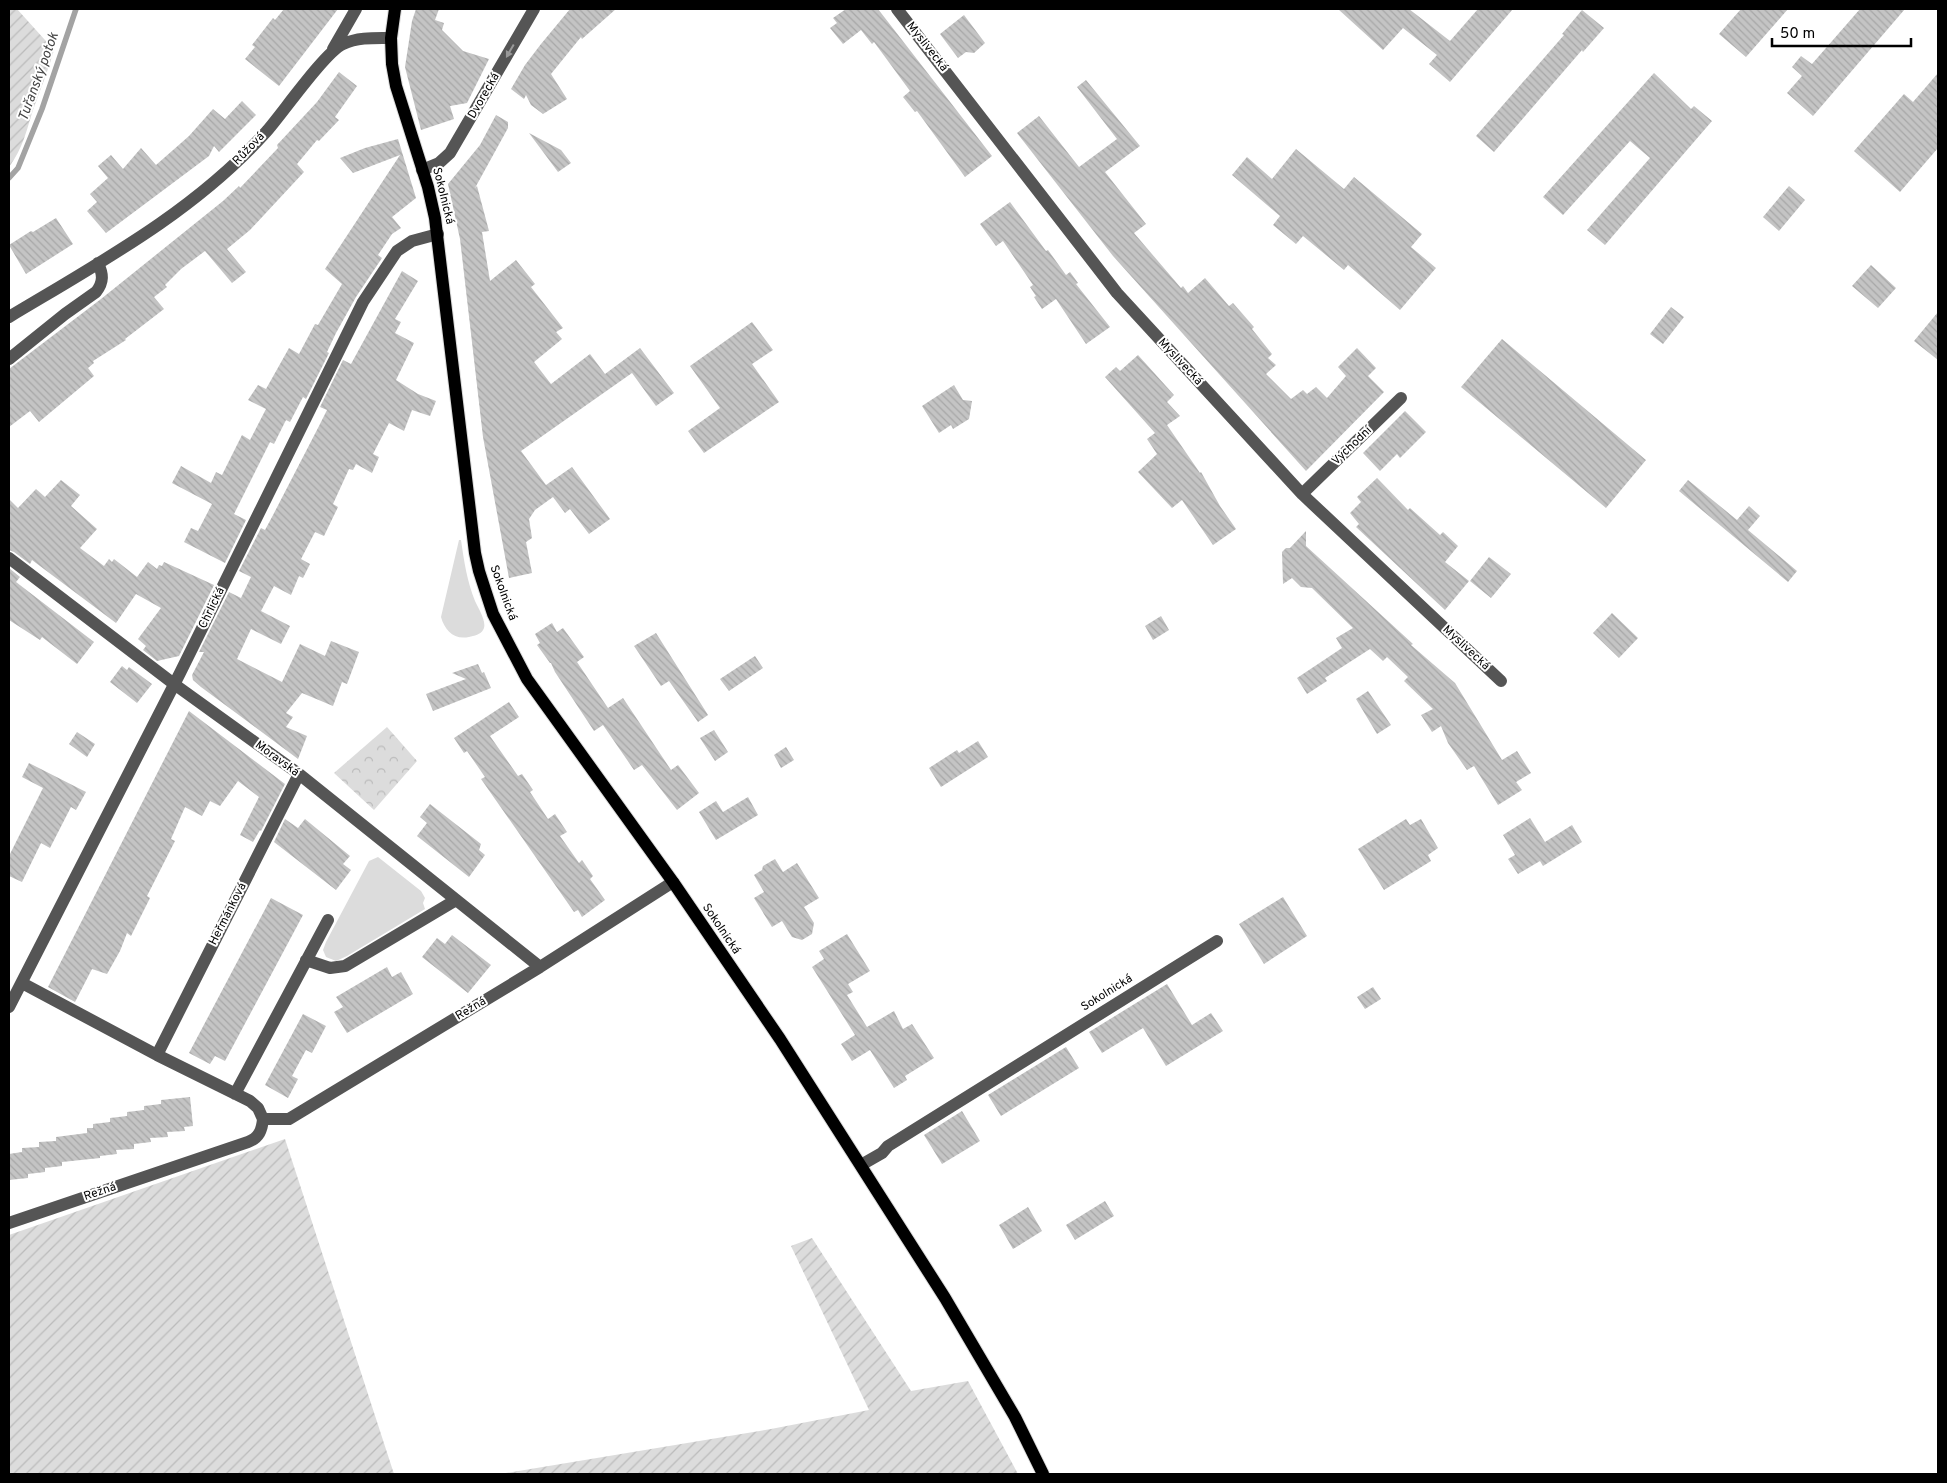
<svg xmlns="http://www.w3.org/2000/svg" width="1947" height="1483" font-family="Overpass,sans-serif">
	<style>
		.grass { fill: #dcdcdc }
		.park { fill: url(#park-crowns) }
		.garden { fill: url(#garden-furrows) }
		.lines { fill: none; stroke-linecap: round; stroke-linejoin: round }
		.stream { stroke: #a3a3a3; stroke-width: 5.5 }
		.building { fill: url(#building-back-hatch) }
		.major-casing { stroke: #dbdbdb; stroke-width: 14 }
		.minor { stroke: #555; stroke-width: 12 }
		.major { stroke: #000; stroke-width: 12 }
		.oneway { fill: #999 }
		.labels { text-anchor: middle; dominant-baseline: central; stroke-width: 4; stroke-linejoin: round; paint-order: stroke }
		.street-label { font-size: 12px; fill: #000; stroke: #fff }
		.water-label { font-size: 14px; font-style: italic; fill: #444; stroke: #fff }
	</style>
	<defs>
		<pattern id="park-crowns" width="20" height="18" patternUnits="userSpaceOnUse" patternTransform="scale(1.25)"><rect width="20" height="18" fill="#dcdcdc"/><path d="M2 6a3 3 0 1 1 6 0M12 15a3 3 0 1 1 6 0" fill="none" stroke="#bbb"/></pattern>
		<pattern id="garden-furrows" width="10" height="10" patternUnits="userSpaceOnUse" patternTransform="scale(1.25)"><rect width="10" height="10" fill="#dcdcdc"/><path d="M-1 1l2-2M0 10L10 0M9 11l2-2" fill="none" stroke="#bbb"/></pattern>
		<pattern id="building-back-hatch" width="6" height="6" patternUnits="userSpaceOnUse" patternTransform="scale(1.25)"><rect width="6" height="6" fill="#c4c4c4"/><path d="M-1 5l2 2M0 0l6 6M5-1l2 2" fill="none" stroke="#a7a7a7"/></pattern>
	</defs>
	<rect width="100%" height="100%" fill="#fff"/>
	<!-- grass -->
	<path class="grass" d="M459,540H461C464,561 467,581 475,601C478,608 488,623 483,630C481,634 474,636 469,637C454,640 445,631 441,617Z
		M378,857L421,891L425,898L423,903L425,909L347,956L336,961L326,957L323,950L326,942L369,861Z"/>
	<!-- park -->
	<path class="park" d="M387,727L417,761L374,810L334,773Z"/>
	<!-- garden -->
	<path class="garden" d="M9,9H17L54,50C48,71 40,90 33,110C26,132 23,148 9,167Z
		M285,1139L394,1474H9V1235Z
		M812,1238L911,1391L968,1381L1018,1474H500L771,1429L869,1410L791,1246Z"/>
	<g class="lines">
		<!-- stream -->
		<path class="stream" d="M9,178L18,168L42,109L76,9"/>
	</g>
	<!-- building -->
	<path class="building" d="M284,9H338L279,86L245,59L255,47L252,45L273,18L275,20Z
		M416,9H439L435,20L444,23L442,30L463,51L489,59L467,103L450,106L454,119L421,130L405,67L412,21Z
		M570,9H616L582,39L581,37L551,74L567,99L543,114L531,105L526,95L524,99L511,89L525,65L541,44Z
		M846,9H878L992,156L965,177L917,111L915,112L903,97L910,91L874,42L872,44L861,30L843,44L830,28L837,23L833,18Z
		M1338,9H1409L1450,41L1478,9H1513L1450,82L1429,64L1437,55L1403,28L1383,50Z
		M1741,9H1788L1746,57L1719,34Z
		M1860,9H1905L1813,116L1787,93L1802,76L1792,67L1801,56L1812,64Z
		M1582,10L1604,28L1583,52L1582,50L1494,152L1476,136L1564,35L1562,34Z
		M964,15L985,43L974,53L966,52L958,58L940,34Z
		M339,72L357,86L335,117L339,120L319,141L317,140L297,164L304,172L250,230L227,249L246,272L232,283L205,251L181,269L165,285L167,287L154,297L164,309L125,339L126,340L93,361L94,363L88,368L94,376L39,422L30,411L9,427V369L101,299L223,201L239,186L240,188L278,148L277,145L317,102Z
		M1654,73L1691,109L1694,106L1712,121L1605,245L1587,230L1650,158L1630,141L1563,215L1543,197Z
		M1938,73V148L1900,192L1854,151L1904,94L1913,102Z
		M1086,80L1140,146L1105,172L1146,224L1134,233L1181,288L1183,286L1188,293L1205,278L1229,306L1233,303L1254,327L1252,329L1272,354L1268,358L1276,365L1266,374L1291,399L1303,390L1307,394L1316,387L1327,398L1346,376L1338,367L1357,348L1376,368L1368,376L1384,392L1306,471L1113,256L1017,133L1039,116L1079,167L1117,139L1077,87Z
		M242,101L256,115L219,152L214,146L209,156L106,233L87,211L97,202L90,194L108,178L98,166L111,155L123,169L141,148L156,165L189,136L213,109L225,119Z
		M496,115L508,122V128L475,188L477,186L489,231L482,232L490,281L516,260L535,284L531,287L563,328L556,332L562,339L534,362L551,384L590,354L605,374L640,348L674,393L656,406L632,373L521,451L546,485L572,467L610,519L589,534L570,509L565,513L553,497L535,510L529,519L532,538L526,542L532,573L509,578L483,437L460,239L448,184L480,145Z
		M529,133L561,150L571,163L558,172Z
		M398,139L416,198L392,217L401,228L392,234L378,255L382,258L356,297L336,333L327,352L329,353L306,399L303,397L290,422L286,420L274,444L270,442L234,514L246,520L225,563L184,542L191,528L198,531L212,504L172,483L181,466L211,483L216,472L222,475L242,435L250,440L266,409L248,400L258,385L266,389L289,348L299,354L315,324L318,325L342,284L325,269L400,155L353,173L340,158L365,148Z
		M1296,149L1344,189L1354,177L1422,234L1411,247L1436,268L1400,310L1348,265L1344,270L1303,236L1296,244L1273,225L1280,216L1232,175L1247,157L1272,179Z
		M1789,186L1805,200L1779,231L1763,217Z
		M1010,202L1046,251L1048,250L1066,275L1070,272L1078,283L1076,284L1110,327L1086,344L1056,299L1042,309L1034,297L1036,296L1030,287L1033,285L1003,241L996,246L980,224Z
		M56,218L73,244L26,274L9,245L31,231L33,232Z
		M1871,265L1896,288L1878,308L1852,286Z
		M402,271L418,281L395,319L401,322L395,333L414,343L396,380L418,394L436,401L430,416L412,410L404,431L389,423L373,454L379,457L372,473L356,464L353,470L349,469L333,504L338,507L324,536L315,532L301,559L310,564L303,578L299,576L291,595L274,586L261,611L290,626L281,644L251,629L237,659L282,682L300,644L325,656L331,641L359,652L347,684L342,682L333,706L302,693L286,713L293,717L286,727L307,736L298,759L201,687L193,680L192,675L204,652H199L229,592L241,598L251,577L239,571L261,528L265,530L272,517L319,426L327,410L320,407L343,360L351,364Z
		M1671,307L1684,317L1663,344L1650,334Z
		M1938,312V360L1914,341Z
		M752,322L773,350L752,364L779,402L704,453L688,431L720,408L690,366Z
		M1502,339L1646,460L1606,508L1461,387Z
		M1138,355L1174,395L1167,402L1180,416L1167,425L1200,473L1201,472L1220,506L1236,529L1213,545L1182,500L1172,508L1138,472L1157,454L1147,439L1155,433L1105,377L1116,367L1120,371Z
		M954,385L963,400L972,401L969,419L953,429L951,425L939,433L922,406Z
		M1405,411L1426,432L1400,458L1397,454L1380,471L1363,453Z
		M1377,478L1408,510L1410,508L1440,535L1443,532L1458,546L1445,562L1469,581L1445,610L1356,527L1359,524L1350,513L1361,502L1357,497Z
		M61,480L80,495L71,506L97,529L80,548L104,566L109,559L112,562L114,559L137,577L148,562L157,569L159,565L162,566L164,562L214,585L179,656L157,661L143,650L146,646L138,639L161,608L136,594L116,623L32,560L30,564L14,552L9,550V499L18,508L36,489L45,497Z
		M1688,480L1737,520L1749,506L1760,516L1748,530L1797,571L1788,582L1679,491Z
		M1306,531V546L1413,644L1411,645L1455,683L1502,760L1517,751L1531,773L1516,782L1522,790L1498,805L1474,766L1467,770L1448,743L1441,726L1432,732L1421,715L1433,709L1404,681L1408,677L1387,657L1383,661L1370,649L1325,678L1327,681L1307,694L1297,678L1342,648L1336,638L1353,628L1312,588L1301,587L1292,578L1283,584L1282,552L1286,548H1290Z
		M1489,557L1511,574L1491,598L1470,581Z
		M9,568L20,577L16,582L94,642L77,664L42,637L40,640L9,620Z
		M1612,613L1638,638L1619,658L1593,633Z
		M1161,616L1169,630L1153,640L1145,626Z
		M552,623L557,632L563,628L584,657L577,662L608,708L623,698L671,770L678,765L699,793L677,810L642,765L634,770L603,725L594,731L555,672L551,663H550L537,645L540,643L535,634Z
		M656,633L708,715L698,722L669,681L661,686L634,646Z
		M755,656L763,668L729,691L720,679Z
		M478,664L482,673L484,672L491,688L433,711L426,694L466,679L452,673Z
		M122,666L127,670L129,667L152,684L137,703L110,682Z
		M1368,691L1391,725L1377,734L1356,699Z
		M509,702L519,717L490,736L518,776L522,774L533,790L530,792L548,819L555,814L567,832L560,836L579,863L582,860L593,876L590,879L605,900L582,917L578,910L574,912L481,779L485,777L467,751L464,753L454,738Z
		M189,711L285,784L261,831L260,830L253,842L240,835L259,797L238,781L220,806L210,801L202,816L185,807L171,839L175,841L147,896L150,898L131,936L127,933L120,951L107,974L92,969L75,1002L48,987Z
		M714,730L728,752L715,761L700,738Z
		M77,732L95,744L87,757L69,744Z
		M978,741L988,757L941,787L929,768L957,750L959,753Z
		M786,747L794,760L781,768L774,755Z
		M29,763L86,792L76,810L71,807L50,848L41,843L22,882L9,876V856L43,788L22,777Z
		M748,797L758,815L716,840L699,812L716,801L723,812Z
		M430,804L481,844L479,850L485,855L469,877L417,836L427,823L420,817Z
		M1530,818L1545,842L1572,825L1582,842L1543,866L1540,861L1518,874L1508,859L1515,855L1503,835Z
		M285,819L298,828L305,819L350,856L343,864L351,870L336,890L274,842Z
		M1406,819L1410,825L1421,819L1438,848L1428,855L1431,861L1384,890L1358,849Z
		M775,859L783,872L797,863L819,898L804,907L814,923L812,934L802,940L792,937L782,921L772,927L754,898L764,892L754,875L762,870L763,866Z
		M1283,897L1307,936L1264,964L1239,924Z
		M271,898L303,915L225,1061L215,1056L210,1064L189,1053Z
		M847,934L870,971L848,984L853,992L847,995L867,1027L894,1011L903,1029L912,1024L934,1058L905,1076L907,1080L894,1088L870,1050L852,1061L841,1044L855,1035L812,967L824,959L819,951Z
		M452,935L491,965L468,993L422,957L437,938L445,944Z
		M387,967L392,977L401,972L413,994L347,1033L334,1012L343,1007L336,997Z
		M1167,984L1192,1025L1211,1013L1223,1031L1166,1066L1143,1028L1102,1053L1089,1032Z
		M1373,987L1381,999L1365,1009L1357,997Z
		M303,1014L326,1026L312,1053L306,1050L292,1076L298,1079L288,1098L265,1085Z
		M1066,1047L1079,1068L1001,1116L988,1095Z
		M190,1097L193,1126L184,1127L185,1131L167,1132L168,1137L150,1138L151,1142L134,1144V1149L116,1150L117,1154L100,1156V1158L62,1162V1166L45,1168V1172L28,1174V1178L9,1180V1154L22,1152V1148L39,1147V1142L56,1141V1137L87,1133V1128H93V1124L110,1122V1118L127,1116V1112L144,1110V1106L161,1104V1100Z
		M962,1111L980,1141L942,1164L924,1135Z
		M1105,1201L1114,1216L1075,1240L1066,1225Z
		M1028,1207L1042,1231L1013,1249L999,1225Z"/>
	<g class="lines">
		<defs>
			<path id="major" d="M395,9L391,38L392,64L396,86L428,187L435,218L475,553L479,571L493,614L527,679L673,882L780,1039L945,1298L1015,1417L1043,1474"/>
		</defs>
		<!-- major casing -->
		<use href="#major" class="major-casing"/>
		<!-- minor -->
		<path class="minor" d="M897,9L1117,293L1302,494L1501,681
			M333,49L356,9
			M422,170L439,163L450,153L534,9
			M9,317C99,263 194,212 266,132C282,114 325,52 343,44C358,37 375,38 391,38
			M9,359L65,314L96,292C104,282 103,274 98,263
			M1302,494L1401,398
			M9,558L174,684L299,774L540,967
			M306,960L330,968L345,966L456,900
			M22,983L157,1055L250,1101L258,1108L263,1119H289L540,967L673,882
			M9,1007L180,673L363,302L397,251L412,241L438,234
			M157,1055L299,774
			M235,1094L328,920
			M861,1165L882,1153L888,1146L1217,941
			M9,1223L248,1142C259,1138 262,1130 263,1119"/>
		<!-- major -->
		<use href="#major" class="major"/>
	</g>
	<!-- one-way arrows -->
	<defs><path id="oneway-solid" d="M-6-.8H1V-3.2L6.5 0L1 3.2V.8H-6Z" transform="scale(1.25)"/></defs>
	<use class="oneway" href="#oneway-solid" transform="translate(510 51) rotate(120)"/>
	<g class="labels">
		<!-- street labels -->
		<g class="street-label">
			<text transform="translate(927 47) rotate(52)">Myslivecká</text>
			<text transform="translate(484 96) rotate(-60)">Dvorecká</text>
			<text transform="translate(249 149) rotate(-46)">Růžová</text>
			<text transform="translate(443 196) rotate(76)">Sokolnická</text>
			<text transform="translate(1180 362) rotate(47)">Myslivecká</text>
			<text transform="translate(1352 446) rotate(-44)">Východní</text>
			<text transform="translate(503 593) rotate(70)">Sokolnická</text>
			<text transform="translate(212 608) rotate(-64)">Chrlická</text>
			<text transform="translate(1466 648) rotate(43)">Myslivecká</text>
			<text transform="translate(277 759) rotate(36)">Moravská</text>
			<text transform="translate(228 914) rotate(-63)">Heřmánková</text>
			<text transform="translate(721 929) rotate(56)">Sokolnická</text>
			<text transform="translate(1107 993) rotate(-32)">Sokolnická</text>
			<text transform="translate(471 1009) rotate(-31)">Režná</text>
			<text transform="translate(100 1192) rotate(-19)">Režná</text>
		</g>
		<!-- water labels -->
		<g class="water-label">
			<text transform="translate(39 77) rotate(-70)">Tuřanský potok</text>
		</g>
	</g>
	<!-- border -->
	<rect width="1947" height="1483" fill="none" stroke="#000000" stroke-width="20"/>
	<!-- scale -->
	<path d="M1772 38v8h139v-8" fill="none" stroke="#000000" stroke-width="2.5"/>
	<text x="1780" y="38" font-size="15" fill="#000000" stroke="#ffffff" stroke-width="4" paint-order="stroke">50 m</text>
</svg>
